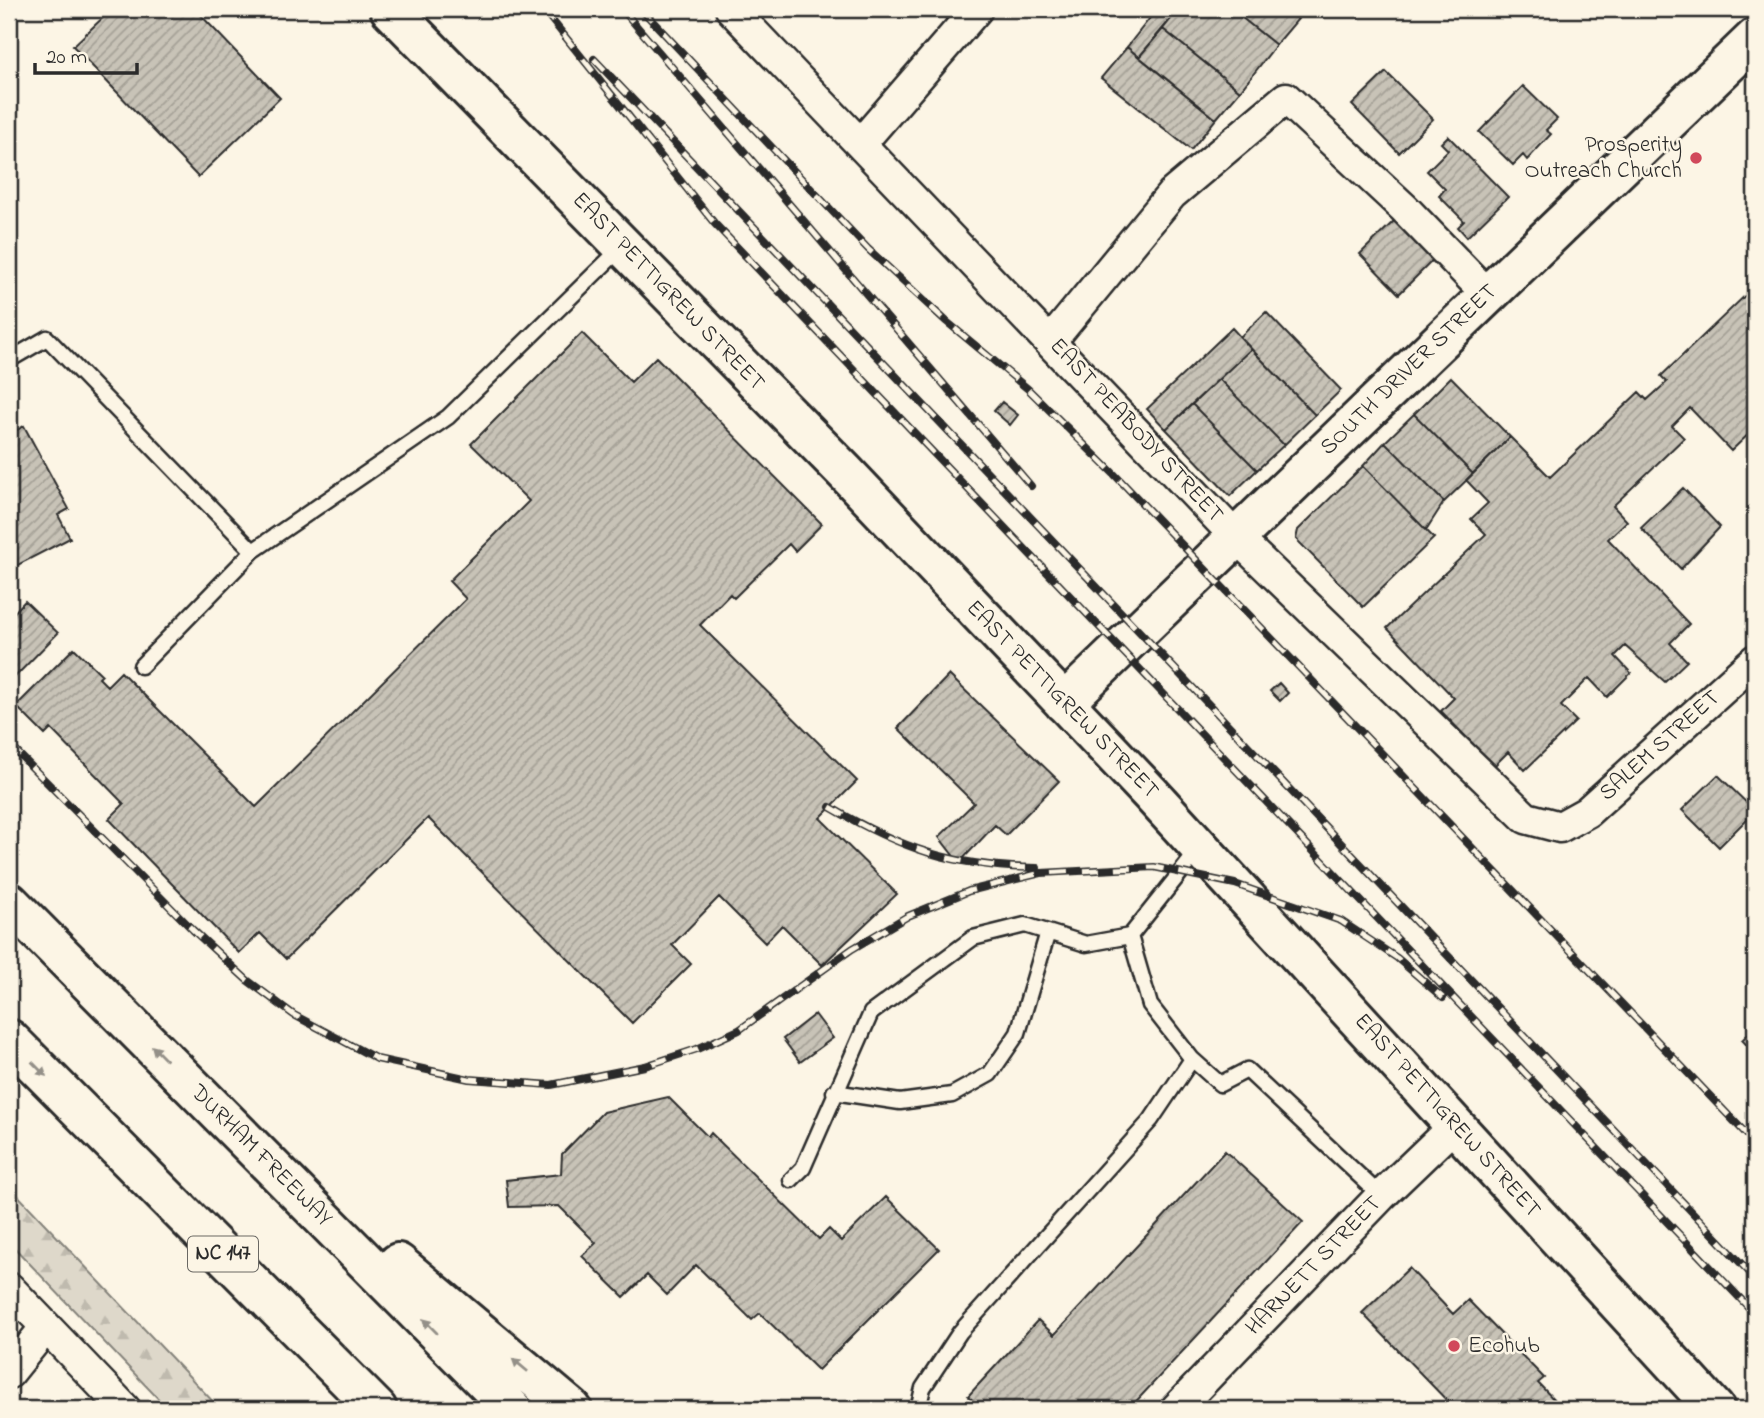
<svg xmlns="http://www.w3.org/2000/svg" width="1764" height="1418" font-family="'Indie Flower',sans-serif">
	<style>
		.forest { fill: url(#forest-firs); stroke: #84827a; stroke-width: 2 }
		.building { fill: url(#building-hatch); stroke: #2b2b2b; stroke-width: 2 }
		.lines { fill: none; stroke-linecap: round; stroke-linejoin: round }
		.lane-casing { stroke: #2b2b2b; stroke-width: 19 }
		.street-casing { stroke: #2b2b2b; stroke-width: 35 }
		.secondary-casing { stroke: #2b2b2b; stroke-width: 44 }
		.highway-casing { stroke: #2b2b2b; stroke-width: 44 }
		.lane { stroke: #fcf5e5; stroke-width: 14 }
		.street { stroke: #fcf5e5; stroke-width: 30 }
		.secondary { stroke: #fcf5e5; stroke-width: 38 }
		.highway { stroke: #fcf5e5; stroke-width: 38 }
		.rail-casing { stroke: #2b2b2b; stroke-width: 8 }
		.rail { stroke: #fcf5e5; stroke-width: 5; stroke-dasharray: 16; stroke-linecap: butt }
		.oneway { fill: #949088 }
		.poi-dot { fill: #d1495b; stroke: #fcf5e5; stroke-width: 2.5 }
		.labels { text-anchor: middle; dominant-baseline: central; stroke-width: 5; stroke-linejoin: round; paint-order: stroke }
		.shield { fill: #fcf5e5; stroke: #6a6863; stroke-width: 2 }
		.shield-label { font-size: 21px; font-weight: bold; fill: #2b2b2b }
		.poi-label { font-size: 23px; fill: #2b2b2b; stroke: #fcf5e5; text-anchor: end }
		.street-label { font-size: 23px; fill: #2b2b2b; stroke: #fcf5e5 }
	</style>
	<defs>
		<pattern id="forest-firs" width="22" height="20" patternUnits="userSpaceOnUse" patternTransform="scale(1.75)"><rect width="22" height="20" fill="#ded8ca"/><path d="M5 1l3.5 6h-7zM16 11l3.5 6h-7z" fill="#bfbaae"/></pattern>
		<pattern id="building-hatch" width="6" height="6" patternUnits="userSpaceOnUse" patternTransform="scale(1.75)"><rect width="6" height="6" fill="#c8c3b7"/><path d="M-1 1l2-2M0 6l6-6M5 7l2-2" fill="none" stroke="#a39f95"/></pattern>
	</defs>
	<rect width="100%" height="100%" fill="#fcf5e5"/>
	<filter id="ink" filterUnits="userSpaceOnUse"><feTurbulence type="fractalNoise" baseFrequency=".0143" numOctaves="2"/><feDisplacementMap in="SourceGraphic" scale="14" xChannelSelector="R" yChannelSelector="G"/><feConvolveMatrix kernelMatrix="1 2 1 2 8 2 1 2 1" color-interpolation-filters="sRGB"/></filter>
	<g filter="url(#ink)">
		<!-- forest -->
		<path class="forest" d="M9,1186L220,1409H168L9,1242Z"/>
		<!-- building -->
		<path class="building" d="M112,9H195L280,98L198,177L73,46Z
			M1157,9H1179L1139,57L1127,47Z
			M1179,9H1231L1276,45L1240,91L1163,29Z
			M1231,9H1285L1298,19L1276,45Z
			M1163,29L1240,91L1216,119L1139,57Z
			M1127,47L1216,119L1191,150L1101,78Z
			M1386,72L1433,119L1399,153L1352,105Z
			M1523,86L1557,119L1546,130L1551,134L1527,160L1523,155L1513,165L1479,132Z
			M1448,136L1508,197L1467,237L1458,227L1464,221L1439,196L1445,189L1427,171L1448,150L1441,143Z
			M1395,220L1433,260L1399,294L1360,254Z
			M1755,286V428L1731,451L1690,408L1672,426L1684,438L1613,506L1627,521L1608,539L1689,624L1670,643L1687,661L1665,682L1625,646L1615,656L1631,673L1607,697L1589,678L1561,706L1576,721L1525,770L1508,752L1494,766L1441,711L1454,698L1387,628L1486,534L1471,519L1488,503L1466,480L1510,437L1550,477L1639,392L1647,400L1667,382L1661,376Z
			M1266,312L1341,390L1315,415L1240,337Z
			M1232,328L1251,349L1166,429L1147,409Z
			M582,333L631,382L656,357L822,524L795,551L789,544L734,598L730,594L700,625L857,781L820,818L897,894L822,965L782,925L765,943L719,897L672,945L691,964L632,1023L428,818L286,959L260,933L239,953L109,819L124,804L51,729L45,735L16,706L74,648L102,675L99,678L107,686L121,672L256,807L466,599L449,581L529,501L471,444Z
			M1251,349L1315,415L1284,445L1219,379Z
			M1451,377L1510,437L1473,474L1414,414Z
			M1219,379L1284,445L1257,470L1192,404Z
			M1002,402L1018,415L1010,425L994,411Z
			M1192,404L1257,470L1230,496L1166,429Z
			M1414,414L1473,474L1444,502L1385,442Z
			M24,426L69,509L58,515L70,538L12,568L9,562V435Z
			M1385,442L1444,502L1426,530L1363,466Z
			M1363,466L1434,538L1363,607L1296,539L1298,530Z
			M1683,488L1720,527L1681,569L1641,528Z
			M25,601L58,633L9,683V618Z
			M949,675L1059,781L1006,835L995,825L959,863L939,837L974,803L898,728Z
			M1279,683L1288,693L1280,701L1270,691Z
			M1718,775L1755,811L1719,847L1682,810Z
			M815,1014L833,1038L800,1062L783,1039Z
			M1755,1027V1054L1742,1040Z
			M668,1097L708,1137L711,1133L819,1239L829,1229L841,1241L886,1197L939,1249L818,1370L760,1313L752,1320L696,1265L667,1295L647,1275L624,1297L582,1256L596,1243L559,1206L509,1207L506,1180L561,1174L562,1154L603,1112Z
			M1225,1151L1303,1222L1129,1409H983L968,1396L1038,1320L1054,1335Z
			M1409,1268L1453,1314L1468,1300L1544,1378L1538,1383L1563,1409H1455L1362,1313Z"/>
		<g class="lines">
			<defs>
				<path id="lane" d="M9,360L47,338L253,551
					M141,666L253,551L448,417L622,247
					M1130,936L1150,1005L1192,1059L1220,1084L1247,1070L1381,1196
					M834,1092L900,1102L952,1095L990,1074L1018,1033L1048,932
					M791,1180L803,1168L871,1013L973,938L1025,925L1086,944L1130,936L1200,848
					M918,1409L923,1388L960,1332L1151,1120L1192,1059"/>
				<path id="street" d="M731,9L1236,537L1526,818L1560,827L1587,812L1755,660
					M862,142L977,9
					M1051,341L1172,194L1286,98L1404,208L1488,295
					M9,1288L125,1409
					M9,1373L46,1327
					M1176,1409L1381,1196L1455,1125"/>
				<path id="secondary" d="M390,9L845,472L1150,793L1715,1409
					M1064,703L1755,38"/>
				<path id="highway" d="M9,902L512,1409
					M9,1039L377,1409
					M398,1263L572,1409"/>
			</defs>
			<!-- lane casing -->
			<use href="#lane" class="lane-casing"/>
			<!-- street casing -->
			<use href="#street" class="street-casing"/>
			<!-- secondary casing -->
			<use href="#secondary" class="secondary-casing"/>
			<!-- highway casing -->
			<use href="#highway" class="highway-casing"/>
			<!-- lane -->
			<use href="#lane" class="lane"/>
			<!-- street -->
			<use href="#street" class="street"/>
			<!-- secondary -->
			<use href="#secondary" class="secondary"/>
			<!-- highway -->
			<use href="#highway" class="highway"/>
			<defs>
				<path id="rail" d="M543,9L715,224L1755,1314
					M622,9L1031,486
					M641,9L868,249L947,322L1028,389L1114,474L1755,1143
					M594,59L1755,1278
					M9,744L193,930L247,980L294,1015L377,1059L469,1079L551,1085L645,1066L697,1049L739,1030L852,949L908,916L969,891L1041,873L1154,867L1235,884L1341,921L1397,958L1443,998
					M830,807C902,849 954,867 1037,868"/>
			</defs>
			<!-- rail casing -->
			<use href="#rail" class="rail-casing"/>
			<!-- rail -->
			<use href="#rail" class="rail"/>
		</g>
		<!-- one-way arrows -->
		<defs><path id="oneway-solid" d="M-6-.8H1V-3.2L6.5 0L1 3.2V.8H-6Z" transform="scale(1.75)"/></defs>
		<g class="oneway">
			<use href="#oneway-solid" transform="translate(159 1053) rotate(-135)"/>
			<use href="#oneway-solid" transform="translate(39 1069) rotate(45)"/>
			<use href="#oneway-solid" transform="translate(430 1326) rotate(-135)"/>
			<use href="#oneway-solid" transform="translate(520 1365) rotate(-140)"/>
		</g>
	</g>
	<!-- markers -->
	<g class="poi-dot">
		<circle cx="1696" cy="158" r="7"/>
		<circle cx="1454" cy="1346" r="7"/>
	</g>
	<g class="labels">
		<!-- shield labels -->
		<rect class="shield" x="188" y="1236.5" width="70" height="35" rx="5"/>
		<g class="shield-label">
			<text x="223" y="1254">NC 147</text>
		</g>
		<!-- poi labels -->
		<g class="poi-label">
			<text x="1682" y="145">Prosperity<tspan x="1682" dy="26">Outreach Church</tspan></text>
			<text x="1468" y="1346" text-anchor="start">Ecohub</text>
		</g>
		<!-- street labels -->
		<g class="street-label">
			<text transform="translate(668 292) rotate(46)">EAST PETTIGREW STREET</text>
			<text transform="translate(1409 370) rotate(-44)">SOUTH DRIVER STREET</text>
			<text transform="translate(1136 431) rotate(47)">EAST PEABODY STREET</text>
			<text transform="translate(1062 700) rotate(46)">EAST PETTIGREW STREET</text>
			<text transform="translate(1660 746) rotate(-42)">SALEM STREET</text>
			<text transform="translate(1447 1116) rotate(48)">EAST PETTIGREW STREET</text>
			<text transform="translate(261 1156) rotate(45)">DURHAM FREEWAY</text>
			<text transform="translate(1314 1266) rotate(-46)">HARNETT STREET</text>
		</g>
	</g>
	<!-- margin -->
	<rect width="1764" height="1418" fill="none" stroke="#fcf5e5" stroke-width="35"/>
	<rect x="18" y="18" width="1729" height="1383" fill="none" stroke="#2b2b2b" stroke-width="2.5" filter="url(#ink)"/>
	<!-- scale -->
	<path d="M35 63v10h102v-10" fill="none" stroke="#2b2b2b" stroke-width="3.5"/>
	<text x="46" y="63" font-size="21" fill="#2b2b2b" stroke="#fcf5e5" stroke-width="5" paint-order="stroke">20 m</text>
</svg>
